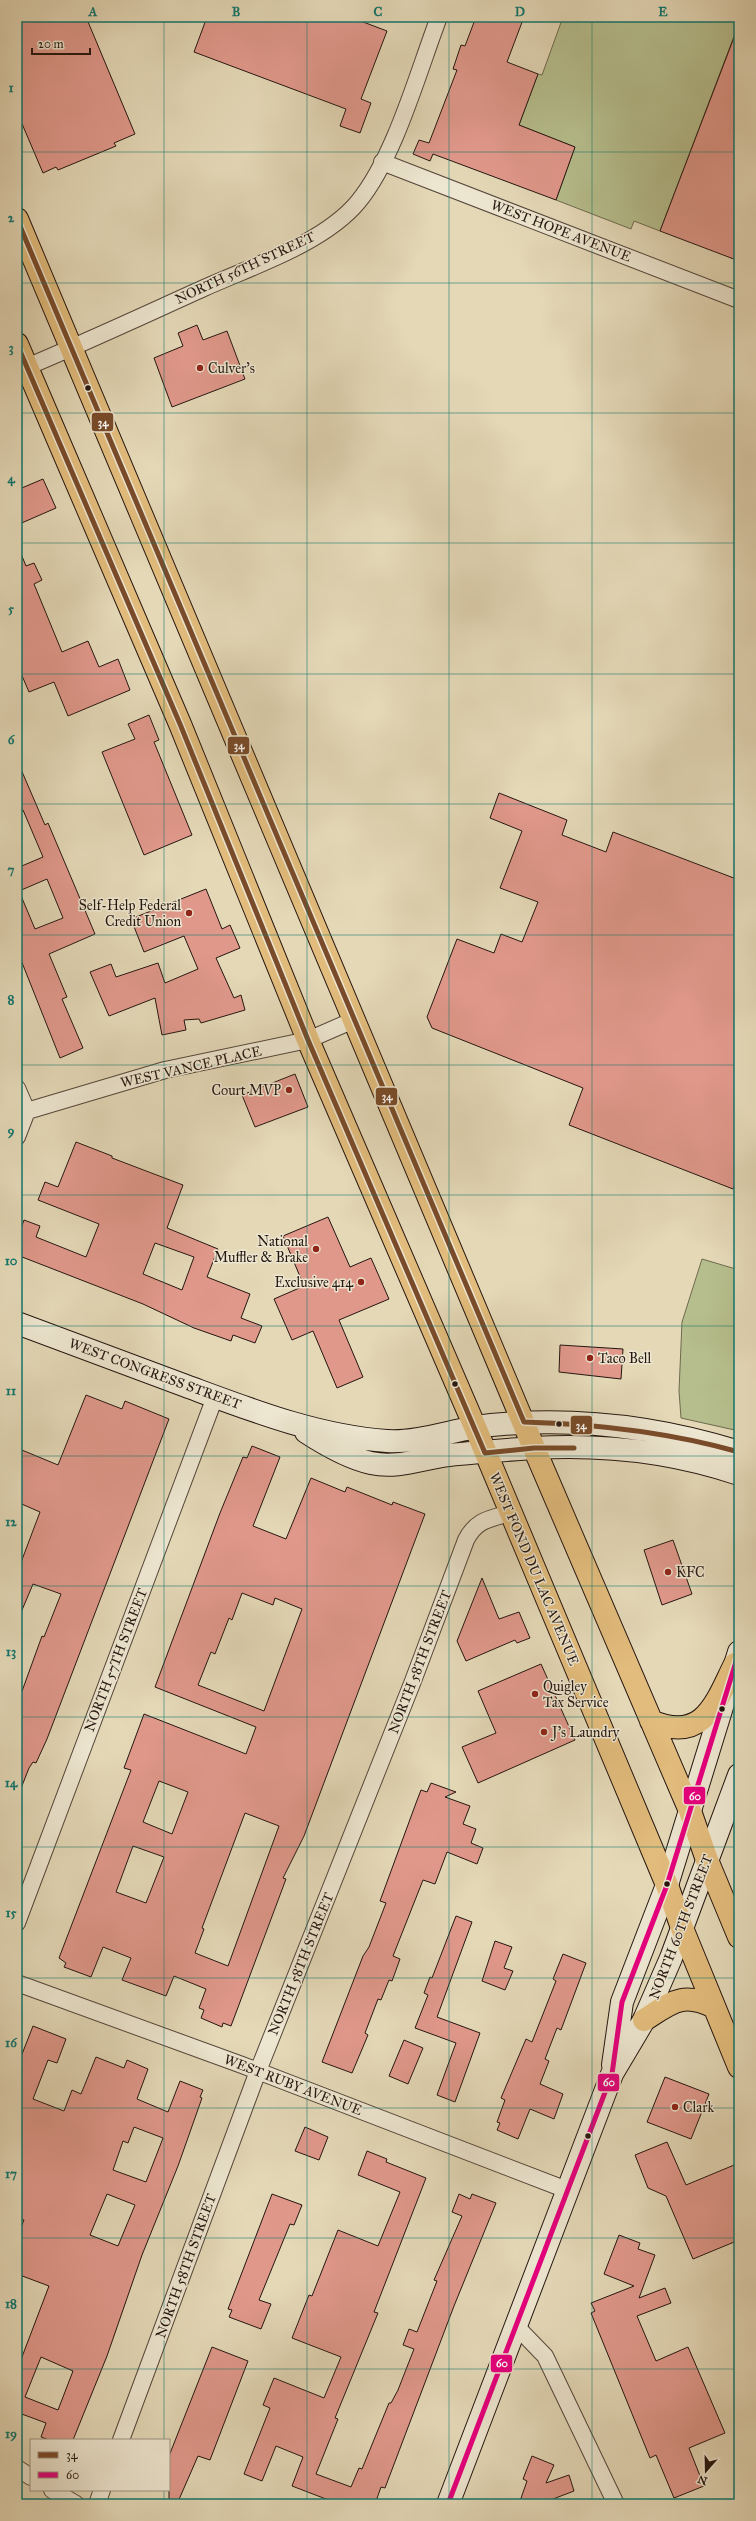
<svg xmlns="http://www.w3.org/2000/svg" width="756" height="2521" font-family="'IM FELL Great Primer',serif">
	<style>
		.green { fill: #b6be8d; stroke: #6e6a4e }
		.building { fill: #e0988b; stroke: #251610; fill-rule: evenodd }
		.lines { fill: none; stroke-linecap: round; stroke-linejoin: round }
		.street-casing { stroke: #55463a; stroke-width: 18 }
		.secondary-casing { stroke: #251610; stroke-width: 24 }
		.primary-casing { stroke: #251610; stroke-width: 24 }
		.street { stroke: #ede6d0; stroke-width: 16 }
		.secondary { stroke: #ede6d0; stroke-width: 22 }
		.primary { stroke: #e2bc7c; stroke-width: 22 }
		.bus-1-casing { stroke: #ede6d0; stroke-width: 8 }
		.bus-2-casing { stroke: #ede6d0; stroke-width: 8 }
		.bus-1 { stroke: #7a4b2a; stroke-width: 5 }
		.bus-2 { stroke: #e5007d; stroke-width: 5 }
		.grid { fill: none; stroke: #0f766e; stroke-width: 1; stroke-opacity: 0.55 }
		.poi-dot { fill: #8f2418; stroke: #ede6d0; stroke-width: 1.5 }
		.bus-dot { fill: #251610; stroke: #ede6d0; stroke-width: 1.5 }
		.labels { text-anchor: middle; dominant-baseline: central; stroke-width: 3; stroke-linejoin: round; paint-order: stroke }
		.street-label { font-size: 14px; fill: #251610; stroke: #ede6d0 }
		.poi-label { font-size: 14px; fill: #251610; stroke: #ede6d0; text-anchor: start }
		.line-badge { stroke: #ede6d0; stroke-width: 1.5 }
		.badge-label { font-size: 11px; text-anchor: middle; font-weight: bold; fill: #fff }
		.neatline { fill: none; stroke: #0f766e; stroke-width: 1.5 }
		.grid-label { font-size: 13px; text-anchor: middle; font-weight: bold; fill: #0f766e }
	</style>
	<rect width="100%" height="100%" fill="#e4d8b7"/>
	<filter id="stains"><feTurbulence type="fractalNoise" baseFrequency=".005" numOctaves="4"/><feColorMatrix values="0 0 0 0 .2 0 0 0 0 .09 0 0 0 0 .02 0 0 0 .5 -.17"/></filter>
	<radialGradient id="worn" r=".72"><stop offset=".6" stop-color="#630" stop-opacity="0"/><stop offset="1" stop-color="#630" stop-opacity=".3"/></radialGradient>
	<!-- green -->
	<path class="green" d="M563,17H739V23L660,231L634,221L631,229L556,200L575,147L519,125L538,74L542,75Z
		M702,1259L739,1270V1431L681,1418L679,1391L682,1322Z"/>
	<!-- building -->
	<path class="building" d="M17,17H86L135,134L114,143L116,146L58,170L56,167L43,173L17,112Z
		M207,17H350L387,31L361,99L371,103L360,133L340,126L346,109L194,52Z
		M476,17H524L507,62L538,74L519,125L575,147L556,200L433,154L430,161L413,154L419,140L429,143L457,70L453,69L461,45L465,46Z
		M738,27H739V261L660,231Z
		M197,325L203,340L227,331L245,379L172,407L154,358L183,346L178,333Z
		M43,479L56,508L17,525V490Z
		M17,544L26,566L34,563L42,580L34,584L62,652L88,641L99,667L118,659L130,690L68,716L54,682L29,692L17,664Z
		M149,715L159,740L154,742L192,835L144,855L102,752L135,739L128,724Z
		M17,760L45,825L48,823L95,934L49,954L67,997L62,999L83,1048L60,1058L17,950V868L43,857L23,810L17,813ZM47,879L63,918L35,929L19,891Z
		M499,793L567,820L562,835L606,852L613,832L739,880V1175L733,1189L569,1125L583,1088L432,1028L427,1017L457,939L494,953L501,934L522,942L538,902L500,888L522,831L490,818Z
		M206,889L222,929L230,925L240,948L216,958L234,998L241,995L245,1010L201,1023L199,1019L184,1020L186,1030L162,1035L155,998L109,1016L90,972L111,964L116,977L158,963L165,983L198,969L184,936L144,952L131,919Z
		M295,1074L308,1107L255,1127L242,1095Z
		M76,1142L112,1156V1158L183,1185L167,1228L218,1249L207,1277L250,1294L241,1318L262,1326L255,1343L233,1335L231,1341L194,1328L143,1304L17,1255V1239L24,1220L40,1226L36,1237L86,1257L99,1224L38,1200L45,1182L58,1187ZM155,1243L194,1257L182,1290L143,1274Z
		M328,1217L350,1267L371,1258L389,1299L339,1320L363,1377L337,1388L313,1331L292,1340L274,1299L304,1286L283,1236Z
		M560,1345L623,1349L621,1379L559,1372Z
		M86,1395L122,1409L125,1401L169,1419L47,1739L36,1763L33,1762L29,1768L18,1796L17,1705L42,1636L44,1637L61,1594L33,1584L17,1622V1573L40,1512L17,1502V1448L58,1465Z
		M252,1446L280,1457L253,1526L286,1539L311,1478L345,1492L347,1487L392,1505L393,1502L425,1514L304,1836L283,1878L286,1879L231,2026L223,2023L222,2027L201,2018L204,2010L199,2008L206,1989L174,1976L166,1996L122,1980L131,1958L103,1947L91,1977L64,1967L66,1963L59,1958L131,1770L124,1768L144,1714L246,1754L256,1727L155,1687L220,1513L243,1457L247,1458ZM242,1593L273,1605L275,1598L302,1609L264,1711L198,1685L211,1652L215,1654L229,1618L232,1620ZM159,1781L188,1792L172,1834L143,1822ZM245,1813L279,1826L228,1966L195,1953L204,1929L202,1928ZM133,1846L164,1857L146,1903L116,1892Z
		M673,1540L692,1594L662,1605L644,1550Z
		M482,1578L499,1619L519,1612L530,1638L517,1643L515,1640L466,1661L457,1641Z
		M541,1664L575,1740L478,1783L462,1747L496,1733L478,1691Z
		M431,1783L456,1792L445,1797L470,1806L463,1824L476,1829L471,1843L483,1848L477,1864L447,1852L435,1884L423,1880L393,1956L400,1959L392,1981L389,1980L381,2000L378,1999L365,2033L368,2035L352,2073L322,2062L363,1956L369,1947L386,1903L380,1901L416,1803L421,1790L427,1792Z
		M456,1916L472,1922L437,2017L480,2033L455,2102L437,2095L456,2043L415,2028L428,1995L424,1993L430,1977L432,1978Z
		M495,1941L512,1947L504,1968L513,1971L505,1990L482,1981Z
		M563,1954L586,1963L561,2030L557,2028L545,2059L549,2061L540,2084L563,2094L554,2119L530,2109L518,2139L497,2130L500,2123L497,2122L505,2100L501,2098L526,2039L532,2042L556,1981L553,1979Z
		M33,2026L66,2039L57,2063L48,2060L33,2099L64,2111L72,2090L81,2094L96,2057L124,2068L127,2060L148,2069L137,2099L168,2112L180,2081L203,2090L200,2097L202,2098L178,2166L142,2255L107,2356L73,2440H49L41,2437L46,2423L19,2413L17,2415V2370L49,2286L17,2274V2237L24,2220L17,2219V2067ZM134,2127L163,2138L146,2182L113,2170L123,2141L128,2143ZM107,2194L135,2205L118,2246L90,2235ZM41,2357L73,2371L58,2410L25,2397Z
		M404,2040L423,2048L408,2084L389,2076Z
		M665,2077L709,2094L691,2139L647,2122Z
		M305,2127L328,2137L319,2160L295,2151Z
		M667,2142L686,2185L739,2163V2240L693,2259L666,2196L648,2188L635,2155Z
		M367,2151L387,2159L386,2162L426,2178L374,2312L378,2313L335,2418L338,2419L316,2474L351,2487L359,2468L362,2469L389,2403H391L398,2390L414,2349L403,2345L409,2329L417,2332L437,2281L434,2280L462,2216L452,2212L459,2194L470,2199L472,2194L496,2203L454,2306L385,2488L381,2487L375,2504H339L292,2486L303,2457L276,2446L262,2481L244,2474L270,2408L263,2405L274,2378L324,2398L341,2357L292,2338L309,2295L312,2296L338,2230L378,2246L400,2192L358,2175Z
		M272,2194L302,2205L294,2225L290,2224L259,2300L271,2304L261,2329L229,2317L232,2310L228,2309Z
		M619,2235L640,2243L638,2249L655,2255L639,2298L665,2288L671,2303L637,2316L656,2361L688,2347L725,2433L689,2448L704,2486L674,2498L656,2455L650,2458L591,2313L595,2311L591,2303L634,2286L604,2274Z
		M212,2347L248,2361L210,2460L198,2456L177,2504H169V2456Z
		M532,2456L554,2465L546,2483L569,2475L574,2491L540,2504H519L527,2481L523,2479Z"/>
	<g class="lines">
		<defs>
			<path id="street" d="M382,162L739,300
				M17,371C80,345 142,316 204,288C253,266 324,243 358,202C395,157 418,72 439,17
				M17,1088L27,1111
				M27,1111L165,1070L308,1040L354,1020
				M17,1137L27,1111
				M17,1923L215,1397
				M17,1983L242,2065L567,2190
				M515,2325L545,2356L616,2504
				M121,2440L258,2071L413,1681L466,1540C476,1520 489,1519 510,1513
				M17,2468L31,2477
				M52,2490L76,2504
				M97,2504L102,2490"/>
			<path id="secondary" d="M17,1323C73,1344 129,1365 186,1386C251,1410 317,1436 387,1441C420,1443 458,1428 491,1425C574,1417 659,1427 739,1452
				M306,1432C326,1445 348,1458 371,1463C398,1469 423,1458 449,1455C477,1452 505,1450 533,1448C602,1444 674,1452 739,1474
				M613,2065L622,2002L667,1885L739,1652
				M448,2504L612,2074L644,2020L671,1958L739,1775"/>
			<path id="primary" d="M17,219L534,1448L690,1811L707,1860L739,1937
				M17,344L180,724L308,1040L475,1427L667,1885L682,1928L739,2067
				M651,1721C704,1744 716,1702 735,1664
				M644,2020C671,2003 682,1991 714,2007"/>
		</defs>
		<!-- street casing -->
		<use href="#street" class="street-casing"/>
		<!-- secondary casing -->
		<use href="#secondary" class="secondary-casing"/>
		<!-- primary casing -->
		<use href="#primary" class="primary-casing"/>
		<!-- street -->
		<use href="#street" class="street"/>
		<!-- secondary -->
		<use href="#secondary" class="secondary"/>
		<!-- primary -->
		<use href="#primary" class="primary"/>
		<defs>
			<path id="bus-1" d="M17,219L524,1422C597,1424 668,1432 739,1452
				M17,344L180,724L308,1040L485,1453L534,1448H574"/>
			<path id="bus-2" d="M448,2504L612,2074L622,2002L667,1885L739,1652"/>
		</defs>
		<!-- bus-1 casing -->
		<use href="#bus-1" class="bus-1-casing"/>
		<!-- bus-2 casing -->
		<use href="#bus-2" class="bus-2-casing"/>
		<!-- bus-1 -->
		<use href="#bus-1" class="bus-1"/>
		<!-- bus-2 -->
		<use href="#bus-2" class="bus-2"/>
	</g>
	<!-- grid -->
	<path class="grid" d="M164,17V2440M307,17V2504M449,17V2504M592,17V2504M17,152H739M17,283H739M17,413H739M17,543H739M17,674H739M17,804H739M17,935H739M17,1065H739M17,1195H739M17,1326H739M17,1456H739M17,1586H739M17,1717H739M17,1847H739M17,1978H739M17,2108H739M17,2238H739M17,2369H739M164,2490V2504"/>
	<!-- markers -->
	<g class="poi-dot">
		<circle cx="200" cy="368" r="4"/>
		<circle cx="189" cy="913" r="4"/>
		<circle cx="289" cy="1090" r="4"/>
		<circle cx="316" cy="1249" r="4"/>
		<circle cx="361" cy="1282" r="4"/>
		<circle cx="590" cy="1358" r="4"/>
		<circle cx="668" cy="1572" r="4"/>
		<circle cx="535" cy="1694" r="4"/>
		<circle cx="544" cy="1732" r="4"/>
		<circle cx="675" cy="2107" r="4"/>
	</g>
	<g class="bus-dot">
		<circle cx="88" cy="388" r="3.5"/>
		<circle cx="455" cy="1384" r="3.5"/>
		<circle cx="559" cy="1424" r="3.5"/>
		<circle cx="722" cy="1709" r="3.5"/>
		<circle cx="667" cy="1884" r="3.5"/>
		<circle cx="588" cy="2136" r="3.5"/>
	</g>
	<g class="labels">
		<!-- street labels -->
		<g class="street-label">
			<text transform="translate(561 231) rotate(21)">WEST HOPE AVENUE</text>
			<text transform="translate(245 268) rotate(-25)">NORTH 56TH STREET</text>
			<text transform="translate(191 1067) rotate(-13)">WEST VANCE PLACE</text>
			<text transform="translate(155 1374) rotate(20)">WEST CONGRESS STREET</text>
			<text transform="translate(534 1569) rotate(67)">WEST FOND DU LAC AVENUE</text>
			<text transform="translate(116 1660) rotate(-69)">NORTH 57TH STREET</text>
			<text transform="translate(420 1662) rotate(-69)">NORTH 58TH STREET</text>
			<text transform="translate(681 1927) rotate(-69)">NORTH 60TH STREET</text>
			<text transform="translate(301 1964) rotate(-68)">NORTH 58TH STREET</text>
			<text transform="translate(293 2085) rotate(21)">WEST RUBY AVENUE</text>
			<text transform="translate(186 2266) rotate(-70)">NORTH 58TH STREET</text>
		</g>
		<!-- poi labels -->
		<g class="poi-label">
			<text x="208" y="368">Culver's</text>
			<text x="181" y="905" text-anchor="end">Self-Help Federal<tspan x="181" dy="16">Credit Union</tspan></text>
			<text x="281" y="1090" text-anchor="end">Court MVP</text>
			<text x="308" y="1241" text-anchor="end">National<tspan x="308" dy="16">Muffler &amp; Brake</tspan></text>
			<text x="353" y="1282" text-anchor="end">Exclusive 414</text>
			<text x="598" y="1358">Taco Bell</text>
			<text x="676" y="1572">KFC</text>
			<text x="543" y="1686">Quigley<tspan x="543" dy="16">Tax Service</tspan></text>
			<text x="552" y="1732">J's Laundry</text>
			<text x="683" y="2107">Clark</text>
		</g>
	</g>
	<g class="line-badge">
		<rect x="91" y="412" width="23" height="20" rx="4" fill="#7a4b2a"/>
		<rect x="227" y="736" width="23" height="19" rx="4" fill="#7a4b2a"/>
		<rect x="375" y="1087" width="23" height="19" rx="4" fill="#7a4b2a"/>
		<rect x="570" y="1415" width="23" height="20" rx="4" fill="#7a4b2a"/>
		<rect x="683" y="1786" width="23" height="19" rx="4" fill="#e5007d"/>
		<rect x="597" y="2073" width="23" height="19" rx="4" fill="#e5007d"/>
		<rect x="490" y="2354" width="23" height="19" rx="4" fill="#e5007d"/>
	</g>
	<g class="badge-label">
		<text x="103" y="426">34</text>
		<text x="239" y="749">34</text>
		<text x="387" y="1100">34</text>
		<text x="581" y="1429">34</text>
		<text x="695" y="1800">60</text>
		<text x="609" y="2086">60</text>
		<text x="502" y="2367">60</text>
	</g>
	<!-- margin -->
	<rect width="756" height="2521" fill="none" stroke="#e4d8b7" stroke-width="44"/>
	<!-- legend -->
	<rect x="30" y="2439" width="140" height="52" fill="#ede6d0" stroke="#9d9383"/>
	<rect x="38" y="2452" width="20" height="6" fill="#7a4b2a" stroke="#9d9383"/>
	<text x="66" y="2459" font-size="12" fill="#251610">34</text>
	<rect x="38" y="2472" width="20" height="6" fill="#e5007d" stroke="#9d9383"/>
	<text x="66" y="2479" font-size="12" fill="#251610">60</text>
	<!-- north arrow -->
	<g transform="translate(706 2471) rotate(200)" stroke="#ede6d0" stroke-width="3" paint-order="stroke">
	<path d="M0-3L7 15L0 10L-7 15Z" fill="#251610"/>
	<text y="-6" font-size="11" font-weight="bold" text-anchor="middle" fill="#251610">N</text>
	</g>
	<!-- scale -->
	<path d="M32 48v6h58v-6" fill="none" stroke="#251610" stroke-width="2"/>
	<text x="38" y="48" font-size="12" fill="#251610" stroke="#ede6d0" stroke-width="3" paint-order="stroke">20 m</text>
	<rect x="22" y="22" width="712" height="2477" class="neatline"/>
	<g class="grid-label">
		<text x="93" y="16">A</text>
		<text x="236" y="16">B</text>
		<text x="378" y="16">C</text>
		<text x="520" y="16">D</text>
		<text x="663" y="16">E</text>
		<text x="11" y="92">1</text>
		<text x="11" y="222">2</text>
		<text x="11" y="352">3</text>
		<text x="11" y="483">4</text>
		<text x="11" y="613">5</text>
		<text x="11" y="744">6</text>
		<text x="11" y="874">7</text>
		<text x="11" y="1004">8</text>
		<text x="11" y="1135">9</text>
		<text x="11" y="1265">10</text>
		<text x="11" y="1395">11</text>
		<text x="11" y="1526">12</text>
		<text x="11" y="1656">13</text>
		<text x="11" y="1787">14</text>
		<text x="11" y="1917">15</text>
		<text x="11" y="2047">16</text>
		<text x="11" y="2178">17</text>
		<text x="11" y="2308">18</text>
		<text x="11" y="2438">19</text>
	</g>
	<rect width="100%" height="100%" filter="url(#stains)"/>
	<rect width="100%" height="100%" fill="url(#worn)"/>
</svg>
